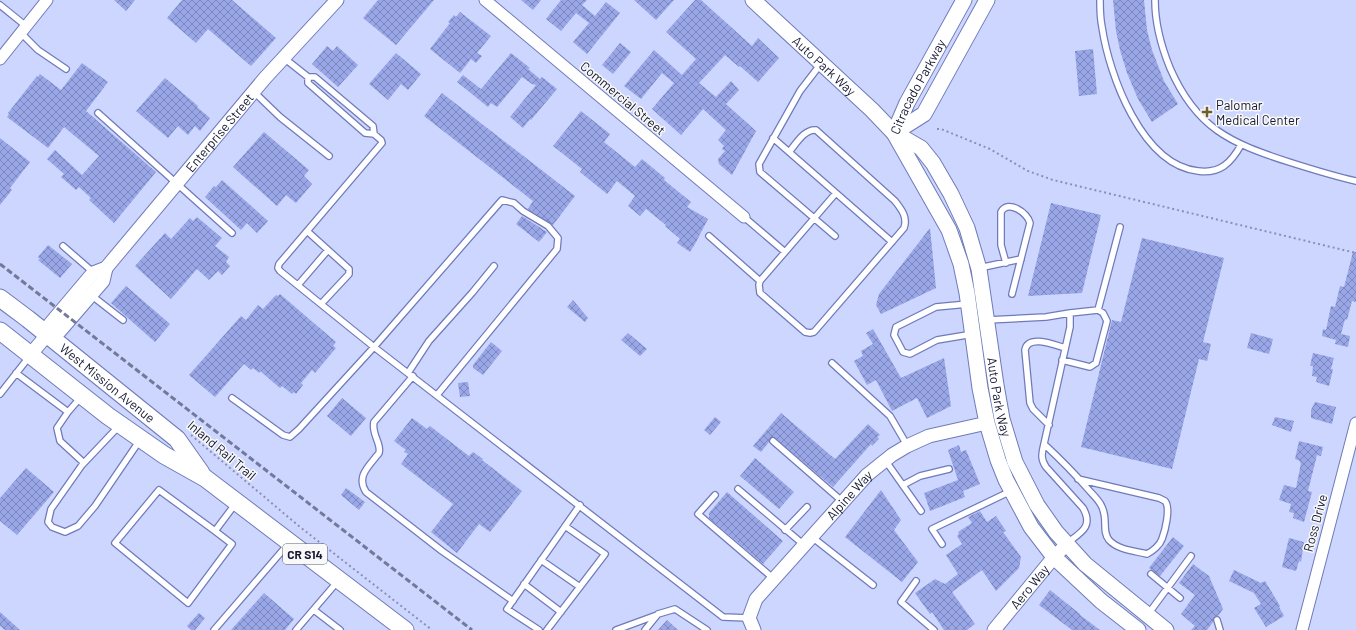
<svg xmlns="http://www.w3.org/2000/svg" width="1356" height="630" font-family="Barlow,sans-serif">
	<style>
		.building { fill: url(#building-cross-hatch) }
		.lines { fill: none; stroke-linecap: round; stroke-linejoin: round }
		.service-casing { stroke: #6f7bb9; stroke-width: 8 }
		.minor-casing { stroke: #6f7bb9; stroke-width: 13 }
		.tertiary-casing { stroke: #6f7bb9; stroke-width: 15 }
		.secondary-casing { stroke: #6f7bb9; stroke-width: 17 }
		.primary-casing { stroke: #6f7bb9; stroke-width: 19 }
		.path { stroke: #8990b3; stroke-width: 2; stroke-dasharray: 2 3; stroke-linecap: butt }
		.service { stroke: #fff; stroke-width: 5.5 }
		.minor { stroke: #fff; stroke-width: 11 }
		.tertiary { stroke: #fff; stroke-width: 13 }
		.secondary { stroke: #fff; stroke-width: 15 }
		.primary { stroke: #fff; stroke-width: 17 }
		.rail { stroke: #727999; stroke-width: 3; stroke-dasharray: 6 3; stroke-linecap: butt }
		.poi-dot { fill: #6d602d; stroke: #f9f9f9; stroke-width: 1.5 }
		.labels { text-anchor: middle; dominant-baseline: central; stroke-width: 3; stroke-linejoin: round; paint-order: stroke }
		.shield { fill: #f9f9f9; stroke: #595c6c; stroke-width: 1 }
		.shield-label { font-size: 12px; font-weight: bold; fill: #141830 }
		.street-label { font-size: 13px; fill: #141830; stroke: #f9f9f9 }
		.poi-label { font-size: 13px; fill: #141830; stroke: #f9f9f9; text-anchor: start }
	</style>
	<defs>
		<pattern id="building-cross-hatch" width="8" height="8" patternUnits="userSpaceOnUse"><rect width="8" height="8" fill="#99a7e8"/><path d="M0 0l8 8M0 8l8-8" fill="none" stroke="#7c87bc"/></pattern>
	</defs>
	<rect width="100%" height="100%" fill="#ccd6ff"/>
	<!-- building -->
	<path class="building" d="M114,0H135L126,11Z
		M182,0H232L276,38L251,66L208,29L196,43L167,18Z
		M378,0H434L396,45L363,18Z
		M521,0H541L533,10Z
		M561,0H587L582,5L595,16L606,2L620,13L587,54L573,42L589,23L576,13L561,31L546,19Z
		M634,0H674L656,20Z
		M695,0H701L752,46L758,38L779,58L758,82L740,66L739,67L725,55L699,83L716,97L731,81L739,90L726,104L756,131L732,175L719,164L718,159L725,151L722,149L724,146L718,140L726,130L703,109L681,135L652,109L674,83L662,73L641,99L624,86L654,50L682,75L696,59L666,32Z
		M1113,0H1144L1147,30L1152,50L1164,81L1178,104L1152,122L1138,99L1127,73L1120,50L1116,31Z
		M460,12L491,36L477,53L482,56L476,63L471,59L460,73L430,49L450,23L448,22L454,15L456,17Z
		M620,43L631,52L613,74L602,65Z
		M327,46L333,51L337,46L358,65L338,87L312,64Z
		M1093,49L1097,94L1079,96L1075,51Z
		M396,53L421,74L408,90L401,84L388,100L369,84Z
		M511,53L530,68L528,69L540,79L542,77L557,89L531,120L530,119L523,128L510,117L536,85L532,84L522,77L497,107L491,103L488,107L457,82L463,75L481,89Z
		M82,63L108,82L86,111L156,172L114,223L89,200L91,198L79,187L76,190L61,177L64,174L47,159L55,150L82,175L99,156L64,127L48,148L7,117L9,114L8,113L37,76L38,77L40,74L61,90Z
		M165,78L198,106L197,107L210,118L200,131L195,126L188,135L178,126L168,138L136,111Z
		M442,93L575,196L553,225L528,209L533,201L424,116Z
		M581,111L610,134L604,142L635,167L642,159L665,178L664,180L691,202L687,207L708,219L695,244L690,252L677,243L680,239L665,226L666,225L646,209L640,216L628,206L635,196L617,181L607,194L580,172L582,169L553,146Z
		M264,132L309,170L304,176L312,184L296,203L286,195L277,206L233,167Z
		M0,138L30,162L10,188L12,190L0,205Z
		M222,180L268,221L257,233L247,223L241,230L205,197L214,186L216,187Z
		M1051,203L1101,215L1082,293L1028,296Z
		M522,216L547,232L539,242L516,224Z
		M197,217L222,238L215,246L229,257L226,262L230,266L222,275L218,271L209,280L197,269L171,299L135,266L165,233L171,239L190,218L193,221Z
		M930,228L936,288L881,314L876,305L879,294Z
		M1142,238L1224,258L1203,342L1211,344L1207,361L1199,359L1172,469L1081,447L1112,320L1121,322Z
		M48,245L72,264L60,278L38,260L40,259L38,257Z
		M1353,252H1356V302L1352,301L1347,320L1345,319L1341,334L1350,336L1348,347L1335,344L1336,340L1322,336L1323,329L1326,330L1331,306L1335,307L1340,286L1344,287Z
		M126,286L170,324L155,342L111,303Z
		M280,294L336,342L333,346L336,348L315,373L312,370L301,383L303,385L296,394L294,392L292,394L282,386L280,388L260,371L259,373L253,368L251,370L244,364L215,397L189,375L241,316L246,320L258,305L263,309L276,295L278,296Z
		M573,300L588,318L585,322L567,307Z
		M873,329L901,378L944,358L951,406L927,418L917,398L892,411L876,380L867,385L854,361L863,356L861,351L873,344L866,333Z
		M628,333L647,349L640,356L621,340Z
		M1251,333L1273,339L1269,354L1247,348Z
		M491,342L502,351L483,375L473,368V365Z
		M1313,353L1334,358L1331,369H1333L1329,386L1316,382L1317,377L1312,376L1313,366H1310Z
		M468,382L470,396L460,397L458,383Z
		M342,398L366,418L351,436L327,416Z
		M1315,402L1336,407L1332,424L1311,418V410Z
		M781,413L835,459L868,424L880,435L877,437L879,439L872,446L871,444L833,487L775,438H770L769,442L761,452L753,446Z
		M715,417L721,422L710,435L704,430Z
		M1275,417L1294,421L1291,432L1272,425Z
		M412,418L427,429L430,426L469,456L473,452L483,459L482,460L522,491L490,532L479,524L457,553L431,532L453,504L401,464L408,454L404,452L406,450L394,441Z
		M1299,441L1323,447L1321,456L1317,455L1308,491L1312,492L1304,522L1293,518L1294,513L1289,512L1291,504L1279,500L1284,485L1296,488L1301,463H1300V461L1295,459Z
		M959,445L961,452L966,450L980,484L963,491L965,497L930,511L924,493L958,480L948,450Z
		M755,458L794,492L779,509L740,476Z
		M26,468L54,492L17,535L0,521V498Z
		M346,488L365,502L359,510L341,495Z
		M881,490L901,520L894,530L918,562L902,582L845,537Z
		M727,492L783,541L763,564L709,518V513Z
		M980,511L987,522L996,516L1006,531L1003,532L1021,557L1019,568L996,591L982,570L952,592L975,624L967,630H944L932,612L930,614L915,593L935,579L945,584L958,574L946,555L962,544L957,536L959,534L958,532L972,523L968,517Z
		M1173,537L1184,546L1160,576L1149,568Z
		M1289,538L1304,542L1301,562L1299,561L1296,571L1282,567Z
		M1193,564L1209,576L1223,609L1218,616L1214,617L1213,622L1207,630H1191L1195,626L1181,614L1195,595L1179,583Z
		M1234,570L1261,583L1265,581L1280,606L1279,607L1284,616L1266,627L1254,608L1261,604L1254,593L1229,581Z
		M1050,590L1080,614V615L1100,630H1072L1039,605Z
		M264,593L294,619L285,630H231Z
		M0,612L20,630H5L0,626Z
		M199,613L205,618L195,630H191L187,626Z
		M667,620L678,630H658Z"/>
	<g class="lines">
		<defs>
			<path id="service" d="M1100,0C1100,9 1100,18 1102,27C1109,75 1142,165 1198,171C1220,174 1231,163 1241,145
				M1155,0C1155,24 1161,46 1170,68C1196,128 1230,143 1289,162C1311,169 1333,176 1356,181
				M0,5L26,26
				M21,33L38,50L66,69
				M284,58L308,77H315L373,126L374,134L365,133L308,83V77
				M820,65L800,91L759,164L760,172L835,236
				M254,92L280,117L329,156
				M98,113L232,233
				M374,134L381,140L382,143L279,264L278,268L280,271L374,347L723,617L749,618
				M773,138L892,242
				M789,152C796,144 804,129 816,130L895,201C901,209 908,217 904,228L814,332L810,333L805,332L760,293L759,285L760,281L836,193
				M744,217L785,252
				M307,231L349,269V274L321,304
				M709,236L760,281
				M63,246L93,272
				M1006,263L1001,245V212C1008,199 1028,213 1030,223L1012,294
				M979,268L1021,259
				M298,285L328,250
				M91,295L123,320
				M968,304L936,307L896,327L894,335L903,352L910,354L937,340L973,334
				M1098,310L1120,227
				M987,320L1046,317L1070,313V327L1044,444C1059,458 1074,473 1087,488C1092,494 1098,499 1101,505C1109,519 1101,530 1109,540C1118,550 1135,551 1147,554C1153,551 1160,545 1162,539C1165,531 1171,508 1165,501C1163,500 1161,499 1159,498L1078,479
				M1062,360L1090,367L1096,363L1107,321L1103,313L1098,310L1070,313
				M832,363L890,416L907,445
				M16,373L68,412
				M408,373L429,341L472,293L494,266
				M413,376L374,422C371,434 382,444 379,453C378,455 376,456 375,458C366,469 357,478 366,492L442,551L513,601
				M0,394L29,357
				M81,397L68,412L57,428L60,441L84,463
				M232,398L283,435L290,437L299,429L374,347L502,200L514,203L523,211L548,226L558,238L557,249L437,395
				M1049,425L1033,409L1030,403L1025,350C1028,334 1055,345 1065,348
				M119,426L82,465L51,509L48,522L52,527L65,532L78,526L95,506L140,440
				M773,441L843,502
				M1044,444C1042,453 1040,458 1046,467L1083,508C1094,527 1080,533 1067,543
				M885,460L921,511
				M903,485L920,476L949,469
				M738,489L804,545
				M715,495L698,514L774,579
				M785,530L807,507
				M215,531L232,544L188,603L115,543L159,490L215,531L236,503
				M812,537L873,585
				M942,544L932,529L1011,491
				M541,560L580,587
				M1151,574L1180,598
				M916,581L901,602L934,630
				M524,584L561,612
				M314,610L340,630
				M1149,613L1191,556
				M1217,620L1220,630
				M214,630L289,543
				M296,630L338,581
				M539,630L507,609L580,505
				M547,630L605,554L565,526
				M616,630L657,615
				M645,630L658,614L675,609L707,630"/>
			<path id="minor" d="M485,0L744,217
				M0,59L47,0
				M1302,630L1356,423"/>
			<g id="tertiary">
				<path d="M47,335L59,332L103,281L106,268"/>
				<path id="s1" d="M30,355L47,335L50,324L93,273L106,268L265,78L337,0"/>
				<path id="s2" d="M754,630L749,618L756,599L867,475L892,455L907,446L929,436L987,423"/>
				<path id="s3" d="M994,630L1054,557L1067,544"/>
			</g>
			<g id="secondary">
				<path id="s4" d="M753,0L872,110L894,133L949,230L961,264L967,293L980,388L987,423L998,460L1006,480L1031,527L1054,557L1101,601L1138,630"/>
				<path d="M894,133L924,114L987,0"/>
				<path id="s5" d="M894,133L907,103L964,0"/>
				<path id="s6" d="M895,133L921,148L933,163L951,194L967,228L979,269L996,385L1002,419L1015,462L1037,505L1056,532L1085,564L1166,630"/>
			</g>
			<g id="primary">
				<path id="s7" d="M0,298L28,319L177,439L201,473"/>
				<path d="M0,331L108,416L164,455L205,478L405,630"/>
			</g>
		</defs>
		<!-- service casing -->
		<use href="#service" class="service-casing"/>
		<!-- minor casing -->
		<use href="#minor" class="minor-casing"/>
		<!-- tertiary casing -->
		<use href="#tertiary" class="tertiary-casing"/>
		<!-- secondary casing -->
		<use href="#secondary" class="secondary-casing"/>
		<!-- primary casing -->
		<use href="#primary" class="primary-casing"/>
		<!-- path -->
		<path class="path" d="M937,129H941L990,149L1028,171L1053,180L1356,253
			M191,435L300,527L432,630"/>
		<!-- service -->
		<use href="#service" class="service"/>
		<!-- minor -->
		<use href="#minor" class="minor"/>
		<!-- tertiary -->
		<use href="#tertiary" class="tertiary"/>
		<!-- secondary -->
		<use href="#secondary" class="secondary"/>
		<!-- primary -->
		<use href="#primary" class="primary"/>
		<!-- rail -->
		<path class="rail" d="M0,264L472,630"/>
	</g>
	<!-- markers -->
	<path class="poi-dot" d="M1205 106h4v4h4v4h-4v4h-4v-4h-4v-4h4z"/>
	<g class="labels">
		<!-- shield labels -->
		<rect class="shield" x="283" y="544" width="44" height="20" rx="3"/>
		<g class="shield-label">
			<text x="305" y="554">CR S14</text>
		</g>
		<!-- street labels -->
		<g class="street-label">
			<text stroke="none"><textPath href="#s4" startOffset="97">Auto Park Way</textPath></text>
			<text stroke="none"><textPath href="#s5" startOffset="52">Citracado Parkway</textPath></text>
			<text transform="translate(623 98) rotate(40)">Commercial Street</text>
			<text stroke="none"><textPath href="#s1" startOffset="295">Enterprise Street</textPath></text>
			<text stroke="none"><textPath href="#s7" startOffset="137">West Mission Avenue</textPath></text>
			<text stroke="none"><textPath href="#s6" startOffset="295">Auto Park Way</textPath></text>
			<text transform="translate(222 450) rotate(40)">Inland Rail Trail</text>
			<text stroke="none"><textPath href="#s2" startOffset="173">Alpine Way</textPath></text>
			<text transform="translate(1315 523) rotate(-75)">Ross Drive</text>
			<text stroke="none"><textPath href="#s3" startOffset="56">Aero Way</textPath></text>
		</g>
		<!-- poi labels -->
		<g class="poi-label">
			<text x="1216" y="105">Palomar<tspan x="1216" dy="15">Medical Center</tspan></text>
		</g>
	</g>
</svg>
